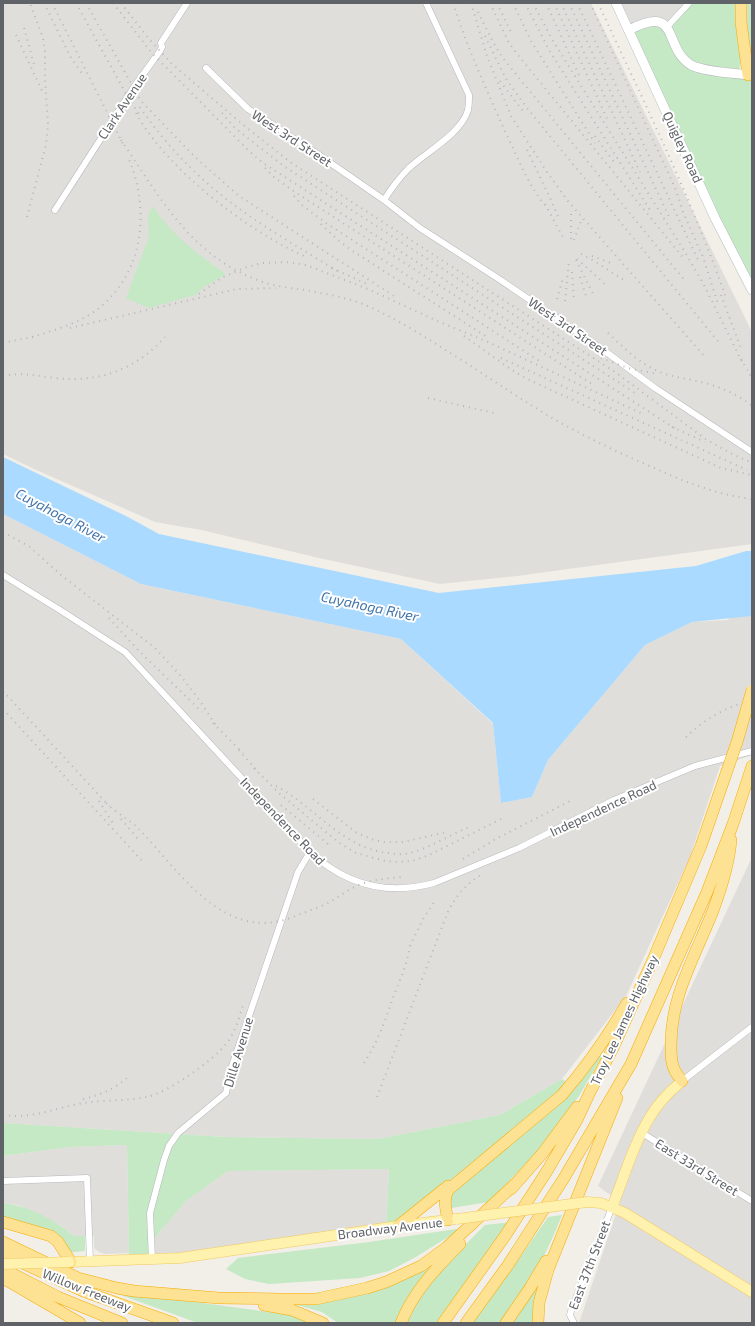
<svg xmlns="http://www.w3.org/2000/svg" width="755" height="1326" font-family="'Exo 2',sans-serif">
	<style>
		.industrial { fill: #e0deda }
		.green { fill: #c5e8c5 }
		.water { fill: #aadaff }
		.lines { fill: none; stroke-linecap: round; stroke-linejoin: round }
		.street-casing { stroke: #b5b8bc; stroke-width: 7 }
		.secondary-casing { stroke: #b6babf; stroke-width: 10 }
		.primary-casing { stroke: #f2c960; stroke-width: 11 }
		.highway-casing { stroke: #f9ab00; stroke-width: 12 }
		.street { stroke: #fff; stroke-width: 6 }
		.secondary { stroke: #fff; stroke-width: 9 }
		.primary { stroke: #fff2af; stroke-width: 10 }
		.highway { stroke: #fde293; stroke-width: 11 }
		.rail { stroke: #b6b7b8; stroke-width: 2; stroke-dasharray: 1 5; stroke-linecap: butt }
		.primary-bridge-casing { stroke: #f2c960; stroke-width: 11; stroke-linecap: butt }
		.highway-bridge-casing { stroke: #f9ab00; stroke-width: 12; stroke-linecap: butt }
		.primary-bridge { stroke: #fff2af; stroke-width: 10 }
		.highway-bridge { stroke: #fde293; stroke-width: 11 }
		.labels { text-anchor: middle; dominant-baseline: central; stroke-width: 4; stroke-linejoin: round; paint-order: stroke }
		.street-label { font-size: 13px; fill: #5f6368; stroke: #fff }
		.water-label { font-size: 14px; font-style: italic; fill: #4174aa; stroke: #fff }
	</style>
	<rect width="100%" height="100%" fill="#f1efe8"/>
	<!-- industrial -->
	<path class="industrial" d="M3,3H591L752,332V544L517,576L440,584L319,558L201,530L155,522L34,469L3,454Z
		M616,3H689L666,28L629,30Z
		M3,514L141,584L401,639L493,724L501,803L532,797L548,760L645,645L692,622L728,620L752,588V755L720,766L690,857L626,996L562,1079L500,1115L378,1139L225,1137L3,1123Z
		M752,857V1323H579L620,1202L598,1186Z
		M127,1145L129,1253L105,1254L99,1252L94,1248V1236H74L58,1224L18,1205L3,1203V1156L69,1147Z
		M389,1169L386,1228L152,1260V1241L186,1201L228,1171Z"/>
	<!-- green -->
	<path class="green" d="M689,3H738L741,54L739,73L752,75V290L629,30L642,23L666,27Z
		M746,3H752V63L746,20Z
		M153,206C170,234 199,255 226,274L204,287L195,295L149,308L126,298L149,237L148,215Z
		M601,1054L603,1055L579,1096L540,1149L489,1202L451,1208L448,1195Z
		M562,1079L570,1085L472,1169L386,1228L389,1169L228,1171L186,1201L152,1241V1260H128L129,1252L127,1145L69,1147L3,1156V1123L225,1137L378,1139L500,1115Z
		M3,1203C32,1207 51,1218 74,1236H85V1251L65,1253L58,1242L3,1222Z
		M562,1215C547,1254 527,1291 500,1323H473L517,1262L548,1217Z
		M512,1222L441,1323H407L415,1306L433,1279L465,1245L485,1225Z
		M463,1228L414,1258L389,1271L360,1278L269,1284L245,1279L226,1269L238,1258L369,1242Z
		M436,1262L397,1323H338L322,1312L297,1305L299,1303Z
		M535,1288L538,1290L534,1323H510Z
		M107,1290L299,1316L316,1323H198Z"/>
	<!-- water -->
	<path class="water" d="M3,457L126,516L159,534L439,593L696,566L746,551H752V616L692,622L645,645L548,760L532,797L501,803L493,723L401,639L141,584L3,514Z"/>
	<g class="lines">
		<defs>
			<path id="street" d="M666,28L689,3
				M206,68L248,109L316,153L384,200L420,228L499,279L602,349L655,388L752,452
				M384,200C391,189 399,178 409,168C426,152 461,134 468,110C469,105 469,99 469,95L426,3
				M55,210L134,87L160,51L162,47L161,43L187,3
				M3,575L60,610L125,652L310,852C345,884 387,896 434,883L519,848L614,800L695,766L752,751
				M682,1081L752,1027
				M642,1133L752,1201
				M3,1181L87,1178L90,1261
				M152,1260L150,1213L164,1160L169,1146L178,1133L226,1093L230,1072L298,872L310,852
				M574,1323L570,1315L571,1311L612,1207"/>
			<path id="secondary" d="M616,3L715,218L752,290
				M629,30C681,3 662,47 691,65C702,71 738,74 752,75"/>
			<path id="primary" d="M587,1202L601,1203L625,1213L752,1292
				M612,1207C624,1178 633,1145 650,1117C658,1103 670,1091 682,1081
				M69,1262L180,1258L398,1226L455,1219"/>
			<path id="highway" d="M741,3V22L748,75
				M682,1081C680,1078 677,1075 675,1071C671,1064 671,1055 671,1047C670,996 696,955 714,908C722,886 729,864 731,840
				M511,1189L542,1154L577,1107
				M448,1220C446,1210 443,1200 448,1190L562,1095C587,1066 608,1036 627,1003
				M3,1222L51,1236L58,1242L71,1262
				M398,1226L448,1186
				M3,1242L78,1278L117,1288L134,1291L219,1298L282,1299H316L367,1288L386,1282L421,1266L447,1247L515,1184
				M3,1254L83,1291L173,1323
				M3,1269L58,1297L122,1323
				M3,1278L80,1323
				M264,1305L292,1310L323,1323
				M401,1323C413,1292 436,1268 460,1244
				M443,1323L505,1236L547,1171L577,1120L590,1092L613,1048L652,962
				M466,1323L508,1265L564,1178L631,1064L707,892L733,824L752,766
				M506,1323L530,1288L546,1261
				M538,1323L539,1303L548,1270L617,1098"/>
		</defs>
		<!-- street casing -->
		<use href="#street" class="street-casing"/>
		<!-- secondary casing -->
		<use href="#secondary" class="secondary-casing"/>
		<!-- primary casing -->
		<use href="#primary" class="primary-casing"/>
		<!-- highway casing -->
		<use href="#highway" class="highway-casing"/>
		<!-- street -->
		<use href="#street" class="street"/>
		<!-- secondary -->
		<use href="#secondary" class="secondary"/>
		<!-- primary -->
		<use href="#primary" class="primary"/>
		<!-- highway -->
		<use href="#highway" class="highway"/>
		<!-- rail -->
		<path class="rail" d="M44,3L70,56L83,75
			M52,3L123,144
			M76,3L130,101L141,117
			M86,3L141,101L195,157L239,196L394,296
			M113,3L151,52L249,151L263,163L676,429
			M121,3L149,39L172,64L241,123L290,162L615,372L707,440L730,453L752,463
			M453,3C467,47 486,89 505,131C518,158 528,186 548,209
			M471,3L487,56L511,116L545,169L567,200L705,357
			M490,3L509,43L518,55L685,260
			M497,3L511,32
			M513,3L531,41L595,143
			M525,3L549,50L650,210
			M533,3L553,41L683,249L703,283L743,364
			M546,3L579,75
			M554,3L609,123
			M561,3L640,172
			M569,3L670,219
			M577,3L699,262
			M590,3L676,190L683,212L703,257L718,304
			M598,3C643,100 691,197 726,298
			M478,12L493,42L502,57L686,282
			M24,28L34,64
			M16,35L43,93
			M485,36L506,79L527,108L721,345
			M500,81L523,111
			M140,107C165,144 195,175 230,202C263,227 302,249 337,271
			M136,113C167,170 248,231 306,257
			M222,113L235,128L285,167L635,393
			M595,136L616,165
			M121,140C162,200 192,259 266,283C279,287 292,288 305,290C327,294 351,298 372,308C403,322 431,341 460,359C491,379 521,399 552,418C582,435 613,450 645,464C681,480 712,494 752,499
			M527,150L551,200L559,219
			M265,168L275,178L295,192L595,386
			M294,196L302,205L326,223L541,362
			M545,204L565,241
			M27,217L46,145L48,124L45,79V51L43,38L30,3
			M321,224L338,240L351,250L487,337
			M571,239V211
			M574,240L581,221
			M581,254L596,262L627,282
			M592,256L611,263
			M577,259L608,287
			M576,260L594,296
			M332,268L367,284
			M572,272L574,300
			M580,277L586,296
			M199,294L221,278L244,268L262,263L286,262L306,265L368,289L435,320L488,342L645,415
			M721,295L742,351
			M557,299L563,278
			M565,301L569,261
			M70,328L237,289L276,288
			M608,333C624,348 640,364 660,372C672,377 684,378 696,381C716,385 736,393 752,406
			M464,336L509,368L525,378L721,468L752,475
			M32,337C55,330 80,323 99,308C145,271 150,208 128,157
			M3,343L37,336
			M501,358L747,470
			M601,358L628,368L657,374
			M741,359L752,378
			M3,376C21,372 37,376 55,378C99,383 135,370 165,337
			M428,398L494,413
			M672,427L705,442
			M3,532L30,547L61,575L155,648L180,675L197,697L217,727
			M109,618L138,650L202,712
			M3,691L109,806
			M3,709L144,863
			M213,723L243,753
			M686,737C705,719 727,706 752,701
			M239,750L257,771
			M254,768L280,794L338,842L356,853L385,861L400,862L412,861L429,855L501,819
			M276,786C314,806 342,848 388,853C395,854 402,855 410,853C429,848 450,835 469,827
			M313,799L357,833L374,840L384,842H403L447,832
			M99,801L114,825
			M106,803C116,813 129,819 139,829C180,872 224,944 293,917C305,912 318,908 330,902C341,895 352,887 364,883C377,879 390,878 403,877
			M281,805L328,844
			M121,819L138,839
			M463,859L494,840L570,801
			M410,946L423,919L435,901
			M364,1063C378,1042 386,1018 394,995C401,978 408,961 411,942
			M377,1097L447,914C455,896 467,883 484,873
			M83,1099C102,1094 114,1090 129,1076
			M3,1115C29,1119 50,1110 74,1105C98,1099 123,1102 146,1097C166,1094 214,1060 226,1044C235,1033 239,1018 243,1005"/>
		<defs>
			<path id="primary-bridge" d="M457,1219L587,1202
				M3,1264L69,1262"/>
			<path id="highway-bridge" d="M652,962L701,846L737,742L752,690"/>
		</defs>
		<!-- primary-bridge casing -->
		<use href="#primary-bridge" class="primary-bridge-casing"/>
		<!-- highway-bridge casing -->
		<use href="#highway-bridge" class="highway-bridge-casing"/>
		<!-- primary-bridge -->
		<use href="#primary-bridge" class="primary-bridge"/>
		<!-- highway-bridge -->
		<use href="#highway-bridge" class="highway-bridge"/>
	</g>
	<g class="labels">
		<!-- street labels -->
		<g class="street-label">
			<text transform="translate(122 106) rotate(-56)">Clark Avenue</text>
			<text transform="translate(292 138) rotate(33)">West 3rd Street</text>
			<text transform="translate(683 147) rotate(65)">Quigley Road</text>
			<text transform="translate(568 326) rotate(34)">West 3rd Street</text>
			<text transform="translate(603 808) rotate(-25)">Independence Road</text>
			<text transform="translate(283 821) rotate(46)">Independence Road</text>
			<text transform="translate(624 1020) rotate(-65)">Troy Lee James Highway</text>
			<text transform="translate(238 1052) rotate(-73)">Dille Avenue</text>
			<text transform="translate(697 1167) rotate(32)">East 33rd Street</text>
			<text transform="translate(390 1228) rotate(-7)">Broadway Avenue</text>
			<text transform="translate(589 1265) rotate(-69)">East 37th Street</text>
			<text transform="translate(87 1290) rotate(22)">Willow Freeway</text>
		</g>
		<!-- water labels -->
		<g class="water-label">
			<text transform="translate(61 515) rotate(28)">Cuyahoga River</text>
			<text transform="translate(370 606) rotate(12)">Cuyahoga River</text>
		</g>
	</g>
	<!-- border -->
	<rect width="755" height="1326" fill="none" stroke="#5f6368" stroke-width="8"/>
</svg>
